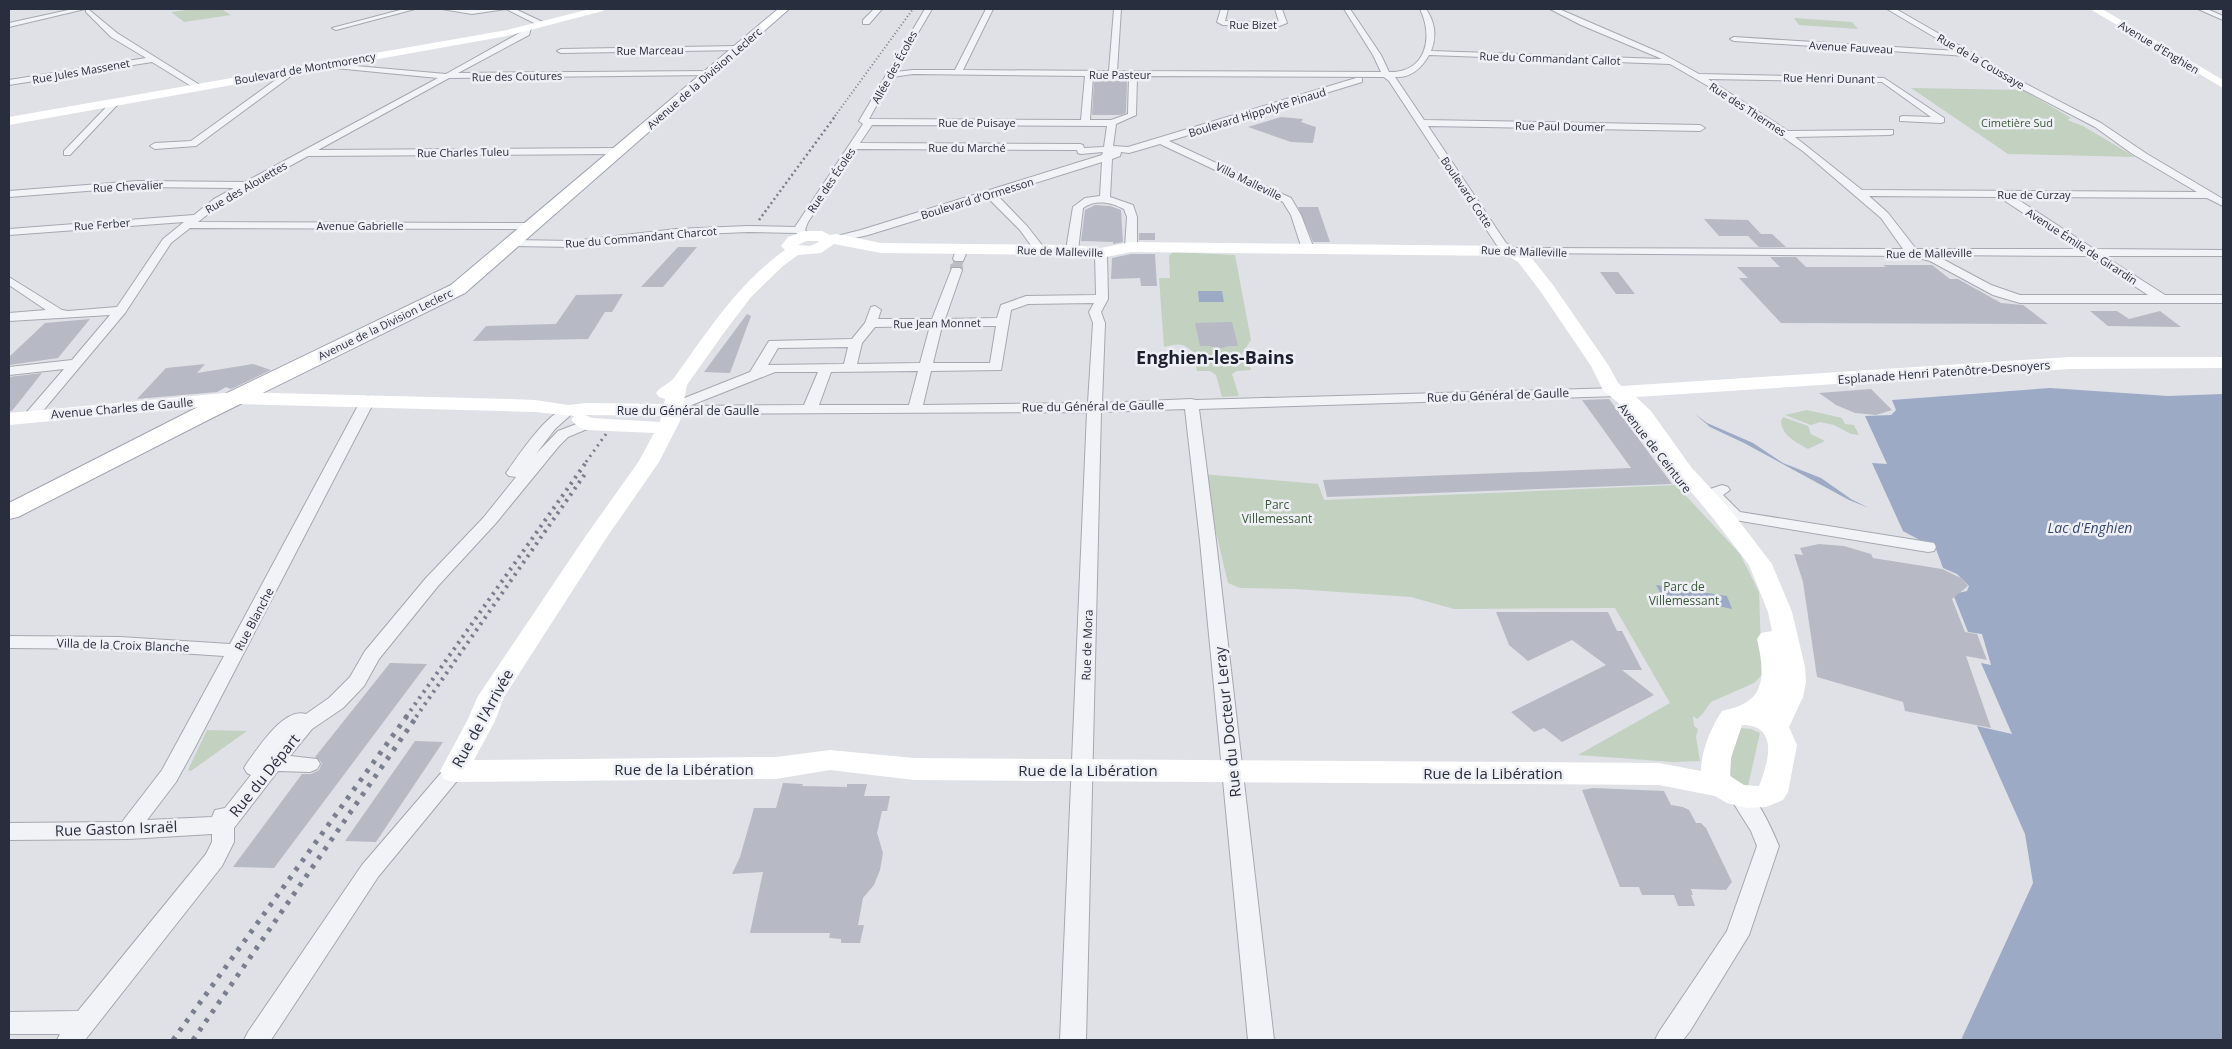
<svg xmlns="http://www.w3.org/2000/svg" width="2232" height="1049" font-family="'Open Sans',sans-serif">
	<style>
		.green { fill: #c3d1c1 }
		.water { fill: #9daac5 }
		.building { fill: #b7bac4 }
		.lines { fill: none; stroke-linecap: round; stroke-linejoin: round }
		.street-tunnel-far1 { stroke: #bbbdc5; stroke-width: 10; stroke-dasharray: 10 5; stroke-linecap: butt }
		.street-tunnel { stroke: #bbbdc5; stroke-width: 13; stroke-dasharray: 13 7; stroke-linecap: butt }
		.street-casing { stroke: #a5a8b1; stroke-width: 2 }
		.primary-casing { stroke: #a0a4b2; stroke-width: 2 }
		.street { fill: #f2f3f6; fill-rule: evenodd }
		.secondary { fill: #fff; fill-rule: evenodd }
		.primary { fill: #fff; fill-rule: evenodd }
		.rail-far4 { stroke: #7a7f90; stroke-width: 2; stroke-dasharray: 1 2.5; stroke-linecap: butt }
		.rail-far3 { stroke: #7a7f90; stroke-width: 2.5; stroke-dasharray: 2 3; stroke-linecap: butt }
		.rail-far2 { stroke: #7a7f90; stroke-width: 3; stroke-dasharray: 2 4.5; stroke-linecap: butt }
		.rail-far1 { stroke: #7a7f90; stroke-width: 4; stroke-dasharray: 2.5 5; stroke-linecap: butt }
		.rail { stroke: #7a7f90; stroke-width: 5; stroke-dasharray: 4 7; stroke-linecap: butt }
		.labels { text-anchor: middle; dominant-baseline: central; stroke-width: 5; stroke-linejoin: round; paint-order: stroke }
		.far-street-label { font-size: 11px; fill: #292e3e; stroke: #eff0f5 }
		.far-park-label { font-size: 11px; fill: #395838; stroke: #eff0f5 }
		.street-label { font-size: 12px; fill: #292e3e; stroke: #eff0f5 }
		.park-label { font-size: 12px; fill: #395838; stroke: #eff0f5 }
		.water-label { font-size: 14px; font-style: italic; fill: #36476e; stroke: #eff0f5 }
		.near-street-label { font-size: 15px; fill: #292e3e; stroke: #eff0f5 }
		.district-label { font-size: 18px; font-weight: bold; fill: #1c1f2e; stroke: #eff0f5 }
	</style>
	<rect width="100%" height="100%" fill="#dfe1e7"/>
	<!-- green -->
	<path class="green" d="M193,9H221L231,15L184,22L171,12Z
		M1794,18L1852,22L1858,29L1799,25Z
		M1911,88L2023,90L2071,118L2067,120L2083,126L2135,157L2008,154Z
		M1173,252L1235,255L1251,340L1241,355H1247L1251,370L1237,371L1232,374L1239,396L1222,397L1216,375L1210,371H1197L1194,358L1198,357C1185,344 1183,342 1164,347L1159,278H1170L1169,256Z
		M1807,410L1842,418L1845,424L1854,425L1859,435L1851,434L1834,425L1820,422L1811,425L1785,415Z
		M1783,417L1808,426L1811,434L1825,441L1808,449C1796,442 1782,436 1781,421Z
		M1202,474L1318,484L1324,500L1676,485L1740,554L1759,592L1762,675L1754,683L1711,702C1707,707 1703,715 1697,719L1693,716L1694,726L1698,729L1696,737L1700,761L1673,762L1578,755L1670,703L1615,608L1454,609L1411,597L1295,589L1240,588L1228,583Z
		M1739,728L1751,729L1760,733L1748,786C1742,785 1734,782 1731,776C1727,771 1735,734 1739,728Z
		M207,730L247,731L191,771L188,770Z"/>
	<!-- water -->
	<path class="water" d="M1198,291H1222L1224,302H1199Z
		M2050,388L2168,396L2223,394V1040H1961L2033,883L2025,834L1977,726L2012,734L1981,663L1991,665L1982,634L1968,632L1953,594L1967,591L1969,586L1957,574L1943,568L1936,549L1903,531L1872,463L1887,464L1865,416L1891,415L1896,410L1892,400Z
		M1695,414L1707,423L1753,443L1783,463L1821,478L1851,499L1869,508L1849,500L1744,443L1710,427Z
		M1656,585L1727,596L1732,609L1661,594Z"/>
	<!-- building -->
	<path class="building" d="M1101,81H1127L1126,113L1121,115H1092L1094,82Z
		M1281,117L1303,119L1301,122L1316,127L1313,143L1291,142L1248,127Z
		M1095,205L1110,206L1121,210L1123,242L1113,244V242L1081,241L1085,210Z
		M1298,207H1318L1330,242H1313Z
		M1704,219L1748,220L1761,234H1772L1786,247H1759L1748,236H1719Z
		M1139,233H1155V240H1139Z
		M678,247H697L663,287H641Z
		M1131,254H1155L1157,286H1141L1140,278L1111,279L1112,258Z
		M1770,257H1796L1806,267H1886L1883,265H1932L1950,279H1958L2001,303L2023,305L2048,324L1781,323L1739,278H1748L1737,267H1780Z
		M1600,272H1618L1635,294H1616Z
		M623,294L612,312H605L588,339L473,341L486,326L556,324L576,295Z
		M2090,311H2117L2129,319L2160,311L2181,327L2108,326Z
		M747,314L751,316L730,373L704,372Z
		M90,319L58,358L9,365V357L45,323Z
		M1232,322L1238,346H1228L1219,349L1210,346H1200L1195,323Z
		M205,364L197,373L253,364L271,370L231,389L226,387L217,392L137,399L166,368Z
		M42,373L12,411H9V377Z
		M1871,389L1892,410L1876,415L1855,413L1836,405L1819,393Z
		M1609,399L1672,484L1327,497L1323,480L1631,468L1582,400Z
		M1819,544L1844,546L1871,554L1873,558L1942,569L1961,578L1968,586L1952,599L1965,632L1977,634L1987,660L1966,656L1991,728L1905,711L1903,702L1817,677L1803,582L1794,554L1803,555L1800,548Z
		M1496,612H1608L1617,631H1622L1642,670H1622L1654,695L1562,742L1544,728L1534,732L1511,712L1606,665L1572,640L1528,661L1509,645Z
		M390,663L427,664L274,868L233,867L302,774H311L319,770L322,763L315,757Z
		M415,741L443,742L376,842L345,841Z
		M783,783L803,784L802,786L847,787V784H867L864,796H890L887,811H882L877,833L883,853L880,870L874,885L863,898L858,925H864L860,943H841V939L829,938L830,933H750L763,872L732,874L740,857L754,808H776Z
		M1593,788L1664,791L1671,805L1683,807L1689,810L1696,823H1701L1706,828L1732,882L1726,890L1691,889L1693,895H1691L1695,906H1678L1674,895H1642L1639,887H1620L1582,790Z"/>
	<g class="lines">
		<!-- street-tunnel-far1 -->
		<path class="street-tunnel-far1" d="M957,266L959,259"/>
		<!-- street-tunnel -->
		<path class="street-tunnel" d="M956,270L957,265"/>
		<defs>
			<path id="street" d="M73,9H85L9,27V23Z
				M88,9L117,33L203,87L196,89L152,62L9,85V80L146,58L111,37L86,12V10Z
				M404,9H415L336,30L332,28Z
				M442,9H506L472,14Z
				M506,9H515L547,24L540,26Z
				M874,9H882L869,24H863V20Z
				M925,9H932L895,72L913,70H955L986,9H993L963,70L1109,71L1114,9H1121L1117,71L1381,72L1373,55L1344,9H1350L1381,55L1389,72C1426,73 1434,37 1420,9H1426C1435,22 1437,36 1431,51L1662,59L1581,25L1550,9H1559L1663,54L1699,74L1884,78L1944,118V122L1941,123L1900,121V117L1903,116L1931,117L1882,82L1708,79L1788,131L1893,130V134L1890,135L1795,137L1862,190L2197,192L2131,153L2095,127L2022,89L1967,56L1734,41L1730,39L1734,37L1958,51L1887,9H1896L2028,85L2101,123L2147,154L2223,199V206L2207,198L2014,197L2094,249L2223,250V256H2104L2165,295H2223V303H2020L1993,295L1930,261L1911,256L1508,253L1498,247L1389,81L1384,77L1137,76L1136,115L1116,124L1113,146L1128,147L1356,78H1362V82L1169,141L1291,198L1301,215L1314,249L1308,252L1302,249L1291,215L1283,202L1160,144L1129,153L1121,152L1120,156L1112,159L1110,197L1133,205L1137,217V247L1131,250L1125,247L1127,217L1124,209C1111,202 1095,199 1083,208L1078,250L1072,253L1066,250L1073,207L1085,198L1100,196L1102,162L997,195L1027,226L1045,249L1043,251H1035L1020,230L988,198L868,235L837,242L831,239L833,237L861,230L1102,155L1103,152L1081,154L1078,153L1077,150L856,149L808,222L805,230L811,236L805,239L796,233L748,232L676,235L573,247L513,246L507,243L513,240L573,241L676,229L748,226L795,227L863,124L859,121ZM1429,55L1670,64L1727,97L1804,152L1881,218L1903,249L1514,248L1506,243L1428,126L1700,131L1705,128L1700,125L1424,120L1395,77C1411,78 1421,69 1429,55ZM913,74L1085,76L1081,120L869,119L892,77ZM1093,76H1129L1128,114L1111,120H1090ZM872,125L1107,126L1104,147L1084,148L1083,145L1080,144L860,143ZM1869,196L1999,197L2078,249H1916L1888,213ZM1935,255L2089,256L2148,295H2020L1991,285Z
				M1221,9H1228L1225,21L1276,23L1279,22L1275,9H1282L1287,23L1277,27L1223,25L1217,22Z
				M2198,9H2207L2223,16V20Z
				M523,27L531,28L529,35L458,73L711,71L715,73L711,75L449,78L318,150L619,148L624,151L619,154L308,156L222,203L198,222L532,223L537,226L532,229L190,228L171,243L125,313L36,419H26L24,416L26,413L64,369L9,375V367L72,360L110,315L9,321V313L46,310L9,285V277L62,310L68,311L117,307L163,239L184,222L9,235V229L194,215L214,199L234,188L138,187L9,197V191L138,181L245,182L438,78L325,67L321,65L322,63L446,74L523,31Z
				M738,46H741V50L561,53L557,51L561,49Z
				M292,68L299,70L196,146L155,149L150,146L155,143L191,141Z
				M113,100L120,102L70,155H64V151Z
				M962,246L968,249L963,261H955L953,259L956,249Z
				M1101,250L1107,253L1108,299L1101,312L1105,323L1102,403L1191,399L1196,400L1618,388L1625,392L1618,396L1199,409L1216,541L1274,1040H1248L1200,541L1185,409L1101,412L1086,1040H1060L1087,412L673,414L666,410L673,406H685L680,402L682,399L750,372L769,341L852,339L865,323L871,307L875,306L881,310L878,319H932L952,268H960L962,270L945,319L997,318L1001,305L1026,296L1096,295L1095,253ZM1094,303L1089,312L1093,323L1088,403L923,405L931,371L1001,370L1011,310L1028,304ZM930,326L920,363L857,364L862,343L875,327ZM942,326H996L990,363H933ZM848,347L844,364L768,365L778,348ZM918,371L909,405H819L831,372ZM775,372H818L804,405L689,406Z
				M368,396L375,400L193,751L176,782L147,820L212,817L215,810L225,808L251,775L247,773L244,768L247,763C259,747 284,707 306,714L329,698L350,677L365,651L426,578L484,517L516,477L509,476L506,473C519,455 547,412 568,407L575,411L555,429L536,454L558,431L587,420L594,424L592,427L568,437L559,446L496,523L438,586L379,659L364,686L343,708L312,729L290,756L317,759L320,764L317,769L310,772L278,771L234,828V842L222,866L85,1040H57L60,1034H9V1012L78,1011L206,854L212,842V834L128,839L9,840V823L122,822L162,770L224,656L120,649L9,648V636L120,637L230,644L361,400Z
				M1722,485L1728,487L1730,490L1723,495L1740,512L1928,542L1934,543L1936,547L1934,551L1928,552L1729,519L1705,493L1707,490Z
				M454,763L461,766L464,771L461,776L378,877L271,1040H244L248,1032L362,865L447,766Z
				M1740,788C1757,793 1772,830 1779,846L1749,935L1690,1031L1683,1040H1655L1659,1032L1727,931L1757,846L1751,831L1729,796L1733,790Z"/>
			<path id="primary" d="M778,9H789L465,293L212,418L18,517L9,519V503L196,408L451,285Z"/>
		</defs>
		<!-- street casing -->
		<use href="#street" class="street-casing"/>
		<!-- primary casing -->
		<use href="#primary" class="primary-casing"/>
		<!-- street -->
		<use href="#street" class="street"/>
		<!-- secondary -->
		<path class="secondary" d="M590,9H605L603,11L507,36L9,125V117L507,30Z
			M2090,9H2102L2223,80V88Z
			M805,231H822L830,235L837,234L881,243L1072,245L1101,248L1131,242L1512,246L1530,256L1553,285L1609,366L1618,383L1622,386L2070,357H2223V368L2070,369L1636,397L1651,411L1691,467L1729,508L1772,564L1792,612L1805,667L1806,682L1803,697L1789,727L1797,745L1788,792L1783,800L1766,807L1747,808L1727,803L1715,796L1659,785L914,780L830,770L776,779L454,782L444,779L440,771L467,721L478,696L585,537L639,461L654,433L587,430L580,428L571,420L574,416L535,412L235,404L9,425V413L235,392L510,399L535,400L568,405L587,403L664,404L665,399L659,397L656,393C661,386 669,384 674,378C707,332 738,283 785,250L781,246L788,237ZM806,241H818L819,242L810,246L798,245ZM834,244L881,253L1072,255L1101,258L1131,252L1508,256L1518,262L1541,292L1591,366L1603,390L1637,419L1677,475L1713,518L1749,565L1768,612L1772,631L1761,633L1757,639C1762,662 1769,693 1741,705C1735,708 1728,709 1722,711C1711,727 1701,752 1701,771L1659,763L914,758L830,750L776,757L474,760L495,721L504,697L607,537L659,462L680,421L687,385L723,334L751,297L783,266L798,255L821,253ZM585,415H587L661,416L660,422L592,418ZM1742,725C1780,725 1768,763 1759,786L1744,785L1730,776L1731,758Z"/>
		<!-- primary -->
		<use href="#primary" class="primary"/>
		<!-- rail-far4 -->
		<path class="rail-far4" d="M835,116L913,9"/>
		<!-- rail-far3 -->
		<path class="rail-far3" d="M759,220L836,115"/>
		<!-- rail-far2 -->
		<path class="rail-far2" d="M586,462L606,434"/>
		<!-- rail-far1 -->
		<path class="rail-far1" d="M406,717L587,461
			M416,717L585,474"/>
		<!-- rail -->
		<path class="rail" d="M173,1040L407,716
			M193,1040L417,716"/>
	</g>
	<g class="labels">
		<!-- far-street labels -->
		<g class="far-street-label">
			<text x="1253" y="24">Rue Bizet</text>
			<text transform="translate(1851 47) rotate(3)">Avenue Fauveau</text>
			<text transform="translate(2159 47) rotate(31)">Avenue d'Enghien</text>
			<text transform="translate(650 50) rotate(-1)">Rue Marceau</text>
			<text transform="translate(1550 58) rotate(2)">Rue du Commandant Callot</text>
			<text transform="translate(1981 61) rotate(30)">Rue de la Coussaye</text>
			<text transform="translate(894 67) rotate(-61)">Allée des Écoles</text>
			<text transform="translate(305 68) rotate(-10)">Boulevard de Montmorency</text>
			<text transform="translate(81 71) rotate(-10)">Rue Jules Massenet</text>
			<text x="1120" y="74">Rue Pasteur</text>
			<text transform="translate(517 76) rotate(-1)">Rue des Coutures</text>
			<text transform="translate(704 78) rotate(-41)">Avenue de la Division Leclerc</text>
			<text transform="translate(1829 78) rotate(1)">Rue Henri Dunant</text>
			<text transform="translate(1748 109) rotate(33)">Rue des Thermes</text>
			<text transform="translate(1257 112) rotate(-17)">Boulevard Hippolyte Pinaud</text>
			<text x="977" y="122">Rue de Puisaye</text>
			<text transform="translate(1560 126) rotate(1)">Rue Paul Doumer</text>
			<text x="967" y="147">Rue du Marché</text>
			<text transform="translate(463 152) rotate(-1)">Rue Charles Tuleu</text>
			<text transform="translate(831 180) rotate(-56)">Rue des Écoles</text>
			<text transform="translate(1249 181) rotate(26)">Villa Malleville</text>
			<text transform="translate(128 186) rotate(-3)">Rue Chevalier</text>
			<text transform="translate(246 187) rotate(-30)">Rue des Alouettes</text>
			<text transform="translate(1467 192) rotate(56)">Boulevard Cotte</text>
			<text x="2034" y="194">Rue de Curzay</text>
			<text transform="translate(977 198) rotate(-17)">Boulevard d'Ormesson</text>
			<text transform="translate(102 224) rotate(-4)">Rue Ferber</text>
			<text x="360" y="225">Avenue Gabrielle</text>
			<text transform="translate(641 237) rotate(-5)">Rue du Commandant Charcot</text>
			<text transform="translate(2082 246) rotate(33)">Avenue Émile de Girardin</text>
			<text transform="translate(1060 251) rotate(2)">Rue de Malleville</text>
			<text transform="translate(1524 251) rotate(2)">Rue de Malleville</text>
			<text transform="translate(1929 253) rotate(-1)">Rue de Malleville</text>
			<text transform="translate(937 323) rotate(-1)">Rue Jean Monnet</text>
			<text transform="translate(385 324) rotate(-26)">Avenue de la Division Leclerc</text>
		</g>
		<!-- far-park labels -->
		<g class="far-park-label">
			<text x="2017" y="122">Cimetière Sud</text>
		</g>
		<!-- street labels -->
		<g class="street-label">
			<text transform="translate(1944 372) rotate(-4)">Esplanade Henri Patenôtre-Desnoyers</text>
			<text transform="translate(1498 395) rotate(-2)">Rue du Général de Gaulle</text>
			<text transform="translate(1093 406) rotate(-1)">Rue du Général de Gaulle</text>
			<text transform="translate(122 408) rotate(-5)">Avenue Charles de Gaulle</text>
			<text x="688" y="410">Rue du Général de Gaulle</text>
			<text transform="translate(1655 448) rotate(52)">Avenue de Ceinture</text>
			<text transform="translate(254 619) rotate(-62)">Rue Blanche</text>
			<text transform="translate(123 645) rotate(2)">Villa de la Croix Blanche</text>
			<text transform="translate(1087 645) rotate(-88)">Rue de Mora</text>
		</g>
		<!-- park labels -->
		<g class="park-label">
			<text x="1277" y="504">Parc<tspan x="1277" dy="14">Villemessant</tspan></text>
			<text x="1684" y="586">Parc de<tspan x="1684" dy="14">Villemessant</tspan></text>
		</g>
		<!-- water labels -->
		<g class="water-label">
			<text x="2090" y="527">Lac d'Enghien</text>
		</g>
		<!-- near-street labels -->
		<g class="near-street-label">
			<text transform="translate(482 718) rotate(-61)">Rue de l'Arrivée</text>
			<text transform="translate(1227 722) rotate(-96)">Rue du Docteur Leray</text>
			<text x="684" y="769">Rue de la Libération</text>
			<text x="1088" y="770">Rue de la Libération</text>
			<text x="1493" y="773">Rue de la Libération</text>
			<text transform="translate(264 775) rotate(-51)">Rue du Départ</text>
			<text transform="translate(116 828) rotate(-2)">Rue Gaston Israël</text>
		</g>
		<!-- district labels -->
		<g class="district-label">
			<text x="1215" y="357">Enghien-les-Bains</text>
		</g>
	</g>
	<!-- border -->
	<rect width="2232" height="1049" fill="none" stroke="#292e3e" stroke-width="20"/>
</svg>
